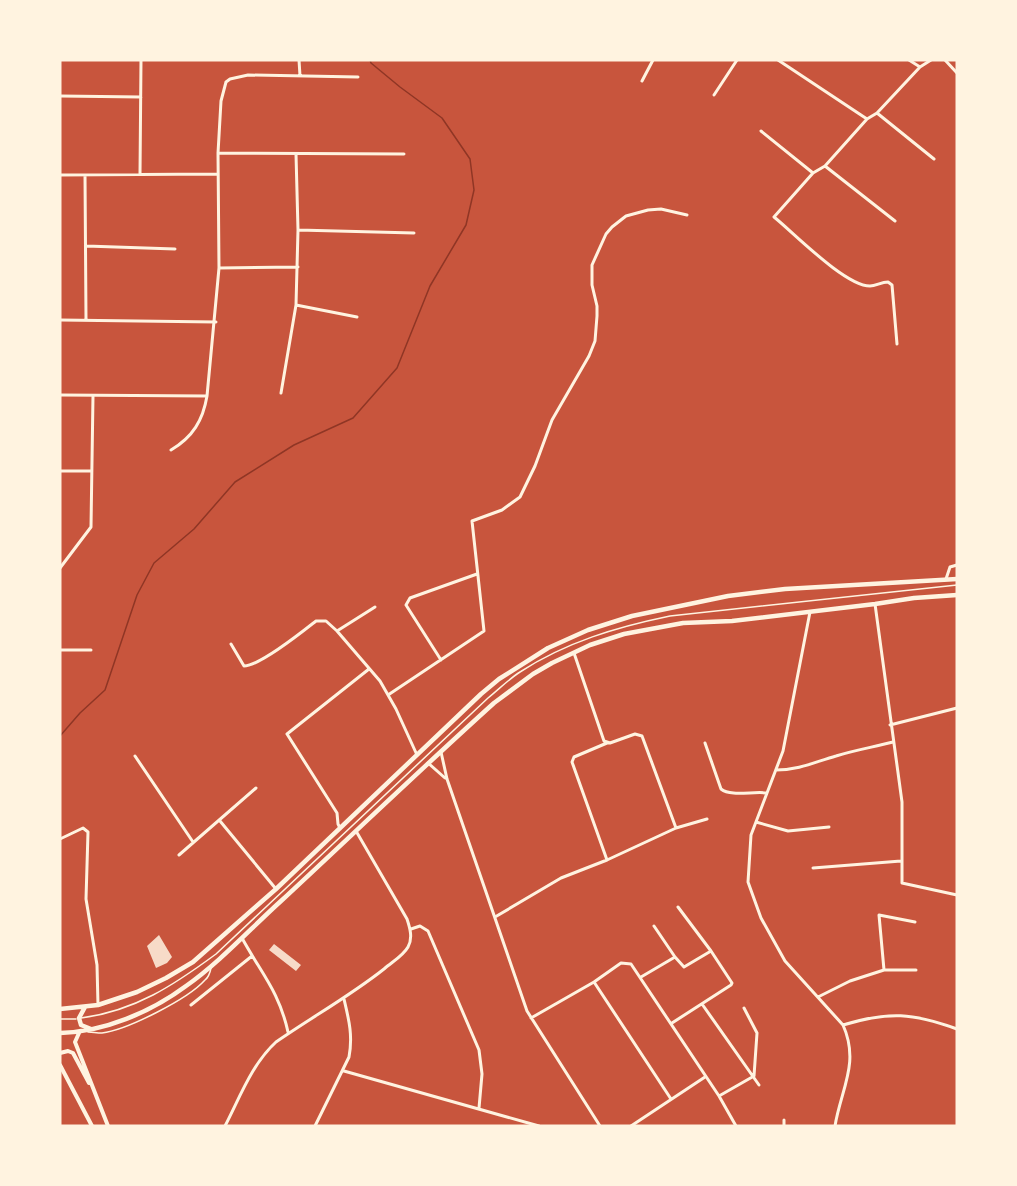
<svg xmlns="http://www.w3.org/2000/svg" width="1017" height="1186" font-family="Ubuntu,sans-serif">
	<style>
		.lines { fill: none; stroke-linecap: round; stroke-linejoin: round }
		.stream { stroke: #8f3625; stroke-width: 1.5 }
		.building { fill: #f7dbc8 }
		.service { stroke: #fff3e0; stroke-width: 1.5 }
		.minor { stroke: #fff3e0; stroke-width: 3 }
		.tertiary { stroke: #fff3e0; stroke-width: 4 }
		.trunk { stroke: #fff3e0; stroke-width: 4.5 }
	</style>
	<rect width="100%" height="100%" fill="#c8553d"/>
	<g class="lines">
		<!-- stream -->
		<path class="stream" d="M60,736L80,713L105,690L137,595L154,563L194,529L235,482L294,445L353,418L397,368L430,286L466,225L474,190L470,159L442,118L400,87L371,63L370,60"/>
	</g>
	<!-- building -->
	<path class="building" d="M159,935L172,957L167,963L156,968L147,946Z
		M274,944L301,965L296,971L269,950Z"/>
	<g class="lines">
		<!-- service -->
		<path class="service" d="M81,1018C135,1011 174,985 216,954L488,698C498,690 509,679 520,672C566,642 617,627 670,616L957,585
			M60,1019H76
			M88,1032C92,1032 97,1033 102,1033C127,1030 188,999 205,980C209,977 210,973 211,968"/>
		<!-- minor -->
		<path class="minor" d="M299,60L300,76
			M778,60L867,119
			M909,60L920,67
			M945,60L957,73
			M642,81L653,60
			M714,95L737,60
			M60,96L141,97
			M877,113L934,159
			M761,131L813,173
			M218,153L404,154
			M825,166L895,221
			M140,174L141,60
			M60,175L218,174
			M85,175L86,319
			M298,230L414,233
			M86,246L175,249
			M219,268L298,267
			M296,305L357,317
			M60,320L216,322
			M897,344L892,285L888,282C881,282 876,286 870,286C845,286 794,233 774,217L813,173L825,166L867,119L877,113L920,67L931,60
			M281,393L296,305L298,230L296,154
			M60,395L207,396
			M171,450C193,437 203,420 207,396L219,268L218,153L221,101L226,82L230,79L248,75L358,77
			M60,471H91
			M60,568L91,527L93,396
			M946,579L950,567L957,565
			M875,604L902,802V883L957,895
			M810,612L783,751L751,835L748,882L761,918L785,961L843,1025C860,1063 841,1089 835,1126
			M337,631L375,607
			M231,644L244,666C260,666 302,632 316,621H326L337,631L380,681L396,709L417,755
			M60,650H91
			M574,653L604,741L610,743L635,734L642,736L676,828
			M441,660L406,605L410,598L477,574
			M388,695L484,631L472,521L502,510L520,497L535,466L552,420L589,356L595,341L597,316V306L592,285V265L606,234L612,227L626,216L648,210L661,209L687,215
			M890,725L957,708
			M607,743L574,757L572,762L607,860
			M705,743L721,789C731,797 753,791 767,793
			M441,752L447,779L527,1011L600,1126
			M135,756L193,842
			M428,763L445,778
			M776,770C799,770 815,762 836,756C855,750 874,747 893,742
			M220,821L276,889
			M756,822L788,831L829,827
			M340,828L338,824L337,813L287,734L369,669
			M60,839L83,828L88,832L86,899L97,965L98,1005
			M179,855L256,788
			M813,868L901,861
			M495,917L561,878L607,860L676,828L707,819
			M654,926L675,957
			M411,929L420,926L428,931L479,1050L482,1074L479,1108
			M242,938C261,973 279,991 288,1032
			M884,970L879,915L915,922
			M641,977L675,957L684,967L711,951
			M594,982L671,1099
			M818,997L850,981L884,970H916
			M702,1004L759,1085
			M191,1005L252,956
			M531,1018L594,982L621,963L631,964L719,1096L736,1126
			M672,1023L731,985L732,983L711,951L678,907
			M843,1025C889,1011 913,1013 957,1029
			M344,1071L539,1126
			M719,1096L754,1076L757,1033L744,1008
			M225,1126C240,1097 252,1064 276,1042C312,1017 350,996 384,969C392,962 403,956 408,947C413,938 410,928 407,919L356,831
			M315,1126L349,1057C353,1036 349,1020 344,999
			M631,1126L705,1077
			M784,1126V1120"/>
		<!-- tertiary -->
		<path class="tertiary" d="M79,1033L75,1042L108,1126
			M60,1053L68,1051L73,1053L89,1083
			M60,1065L92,1126"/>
		<!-- trunk -->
		<path class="trunk" d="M85,1007L79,1018L81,1025L91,1029
			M60,1009L98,1005L137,992L166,978L193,962L276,889L481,694L499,679L548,648L588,630L632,616L728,596L785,589L957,579
			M60,1033C104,1032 151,1012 186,986C220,962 250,929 281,901C352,835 422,768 494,703L533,674L552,663L590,645L624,634L683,623L732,621L875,604L914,598L957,595"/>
	</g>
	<!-- border -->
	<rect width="1017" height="1186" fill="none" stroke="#fff3e0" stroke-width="123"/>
</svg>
